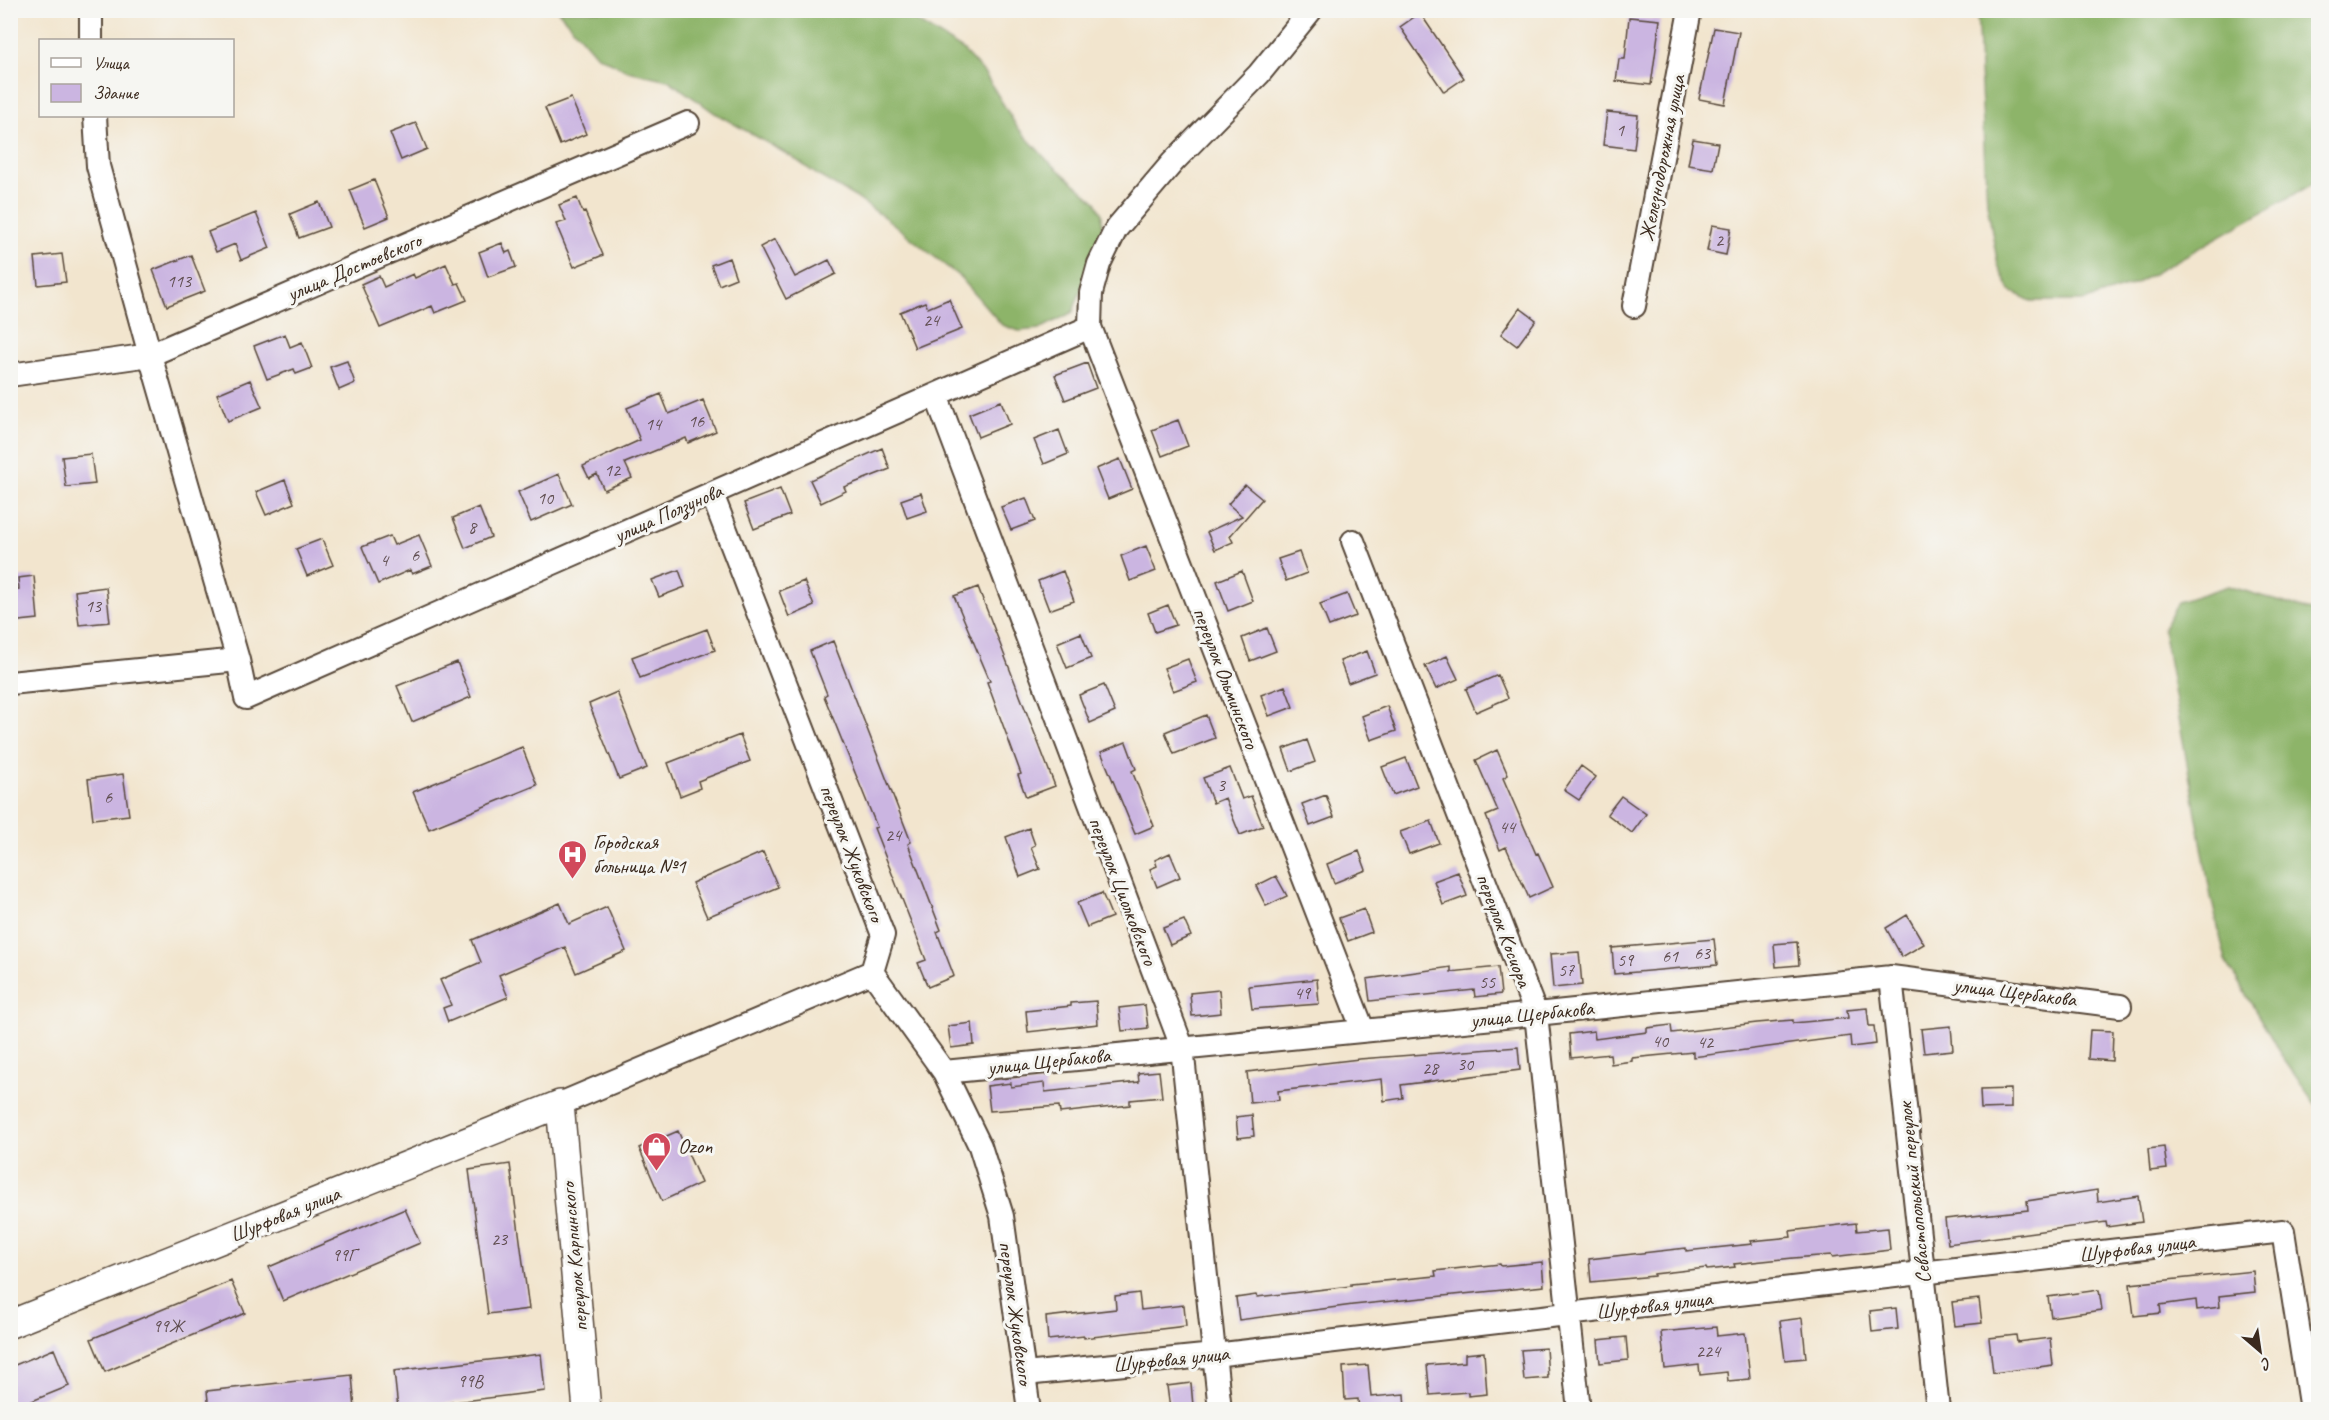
<svg xmlns="http://www.w3.org/2000/svg" width="2329" height="1420" font-family="Caveat,sans-serif">
	<style>
		.forest { fill: #8db469; stroke: #646f44; stroke-width: 1.5 }
		.building { fill: #cbb5e1 }
		.lines { fill: none; stroke-linecap: round; stroke-linejoin: round }
		.minor-casing { stroke: #564638; stroke-width: 26 }
		.tertiary-casing { stroke: #564638; stroke-width: 30 }
		.minor { stroke: #fff; stroke-width: 22 }
		.tertiary { stroke: #fff; stroke-width: 27 }
		.labels { text-anchor: middle; dominant-baseline: central; stroke-width: 6; stroke-linejoin: round; paint-order: stroke }
		.number-label { font-size: 18px; fill: #5f4d4f }
		.street-label { font-size: 21px; fill: #3b2a1e; stroke: #f6f6f2 }
		.poi-label { font-size: 21px; fill: #3b2a1e; stroke: #f6f6f2; text-anchor: start }
	</style>
	<rect width="100%" height="100%" fill="#f6f6f2"/>
	<filter id="ink" filterUnits="userSpaceOnUse"><feTurbulence type="fractalNoise" baseFrequency=".0167" numOctaves="2"/><feDisplacementMap in="SourceGraphic" scale="12" xChannelSelector="R" yChannelSelector="G"/><feConvolveMatrix kernelMatrix="1 2 1 2 8 2 1 2 1" color-interpolation-filters="sRGB"/></filter>
	<filter id="wash" filterUnits="userSpaceOnUse"><feTurbulence type="fractalNoise" baseFrequency=".008" numOctaves="4" result="noise"/><feDisplacementMap in="SourceGraphic" scale="24" xChannelSelector="R" yChannelSelector="G"/><feGaussianBlur stdDeviation="1.35" result="paint"/><feColorMatrix in="noise" values="0 0 0 0 0 0 0 0 0 0 0 0 0 0 0 0 0 1.4 0 .05"/><feComposite in="paint" operator="in"/></filter>
	<g filter="url(#wash)">
		<rect width="100%" height="100%" fill="#f2e5ce"/>
		<!-- forest -->
		<path class="forest" d="M898,10L963,50L985,74L1017,127L1047,160L1096,202L1102,214V228L1073,312L1040,329L1019,331L1002,325L961,278L891,222L855,197L819,176L792,157L715,113L668,80L628,71L596,55L558,11Z
			M1977,11H2307L2318,32V179L2309,186L2135,284L2083,301H2031L2010,291L1998,266L1987,203Z
			M2228,586L2318,613V1108L2285,1061L2226,961L2211,897L2163,629L2178,602Z"/>
		<g id="blocks">
			<!-- building -->
			<path class="building" d="M1420,13L1464,78L1444,92L1400,27Z
				M1629,17L1660,20L1651,85L1616,81L1619,59H1625Z
				M1714,28L1739,32L1725,104L1699,99Z
				M571,98L586,134L560,145L545,108Z
				M1607,112L1638,115L1634,149L1603,145Z
				M416,123L427,149L401,160L390,133Z
				M1693,139L1718,143L1713,169L1688,165Z
				M374,180L389,217L365,227L350,190Z
				M577,198L583,213L585,212L603,255L574,267L556,224L566,221L559,205Z
				M319,202L329,227L299,238L290,214Z
				M256,213L270,248L241,260L235,244L216,252L208,232Z
				M1712,225L1731,228L1726,255L1707,251Z
				M775,239L795,277L829,260L836,274L786,299L760,247Z
				M502,243L506,253L510,251L516,267L488,277L479,252Z
				M62,254L66,282L38,285L35,257Z
				M191,255L205,291L167,306L153,270Z
				M729,258L736,278L719,285L711,265Z
				M446,264L455,284L459,283L467,300L435,313L432,306L380,328L361,284L379,276L384,287L413,274L415,278Z
				M949,299L962,329L915,348L900,312L925,302L928,308Z
				M1520,308L1536,320L1517,346L1501,334Z
				M285,334L290,347L302,342L312,368L296,374L294,369L267,379L254,346Z
				M347,361L355,383L339,390L330,367Z
				M1087,363L1096,388L1065,400L1055,375Z
				M250,380L262,407L228,421L217,394Z
				M661,394L669,414L703,400L716,431L688,443L686,438L625,463L632,478L604,490L597,474L589,478L583,466L640,440L627,408Z
				M1001,401L1010,424L978,437L969,414Z
				M1178,420L1188,446L1162,456L1152,430Z
				M1059,430L1068,454L1044,464L1034,440Z
				M882,448L890,469L844,487L846,491L821,503L810,480Z
				M91,454L95,484L66,487L62,457Z
				M1120,459L1132,489L1108,499L1096,469Z
				M559,474L572,504L531,522L518,492Z
				M285,480L294,503L266,515L256,492Z
				M1245,485L1262,499L1230,536L1233,542L1215,550L1207,532L1242,516L1228,504Z
				M780,489L790,515L754,529L744,503Z
				M921,493L927,511L907,518L901,500Z
				M1026,498L1035,521L1011,530L1001,507Z
				M479,507L491,537L465,548L453,518Z
				M419,535L432,566L412,574L410,570L378,584L362,547L390,536L394,545Z
				M322,539L333,565L307,576L296,549Z
				M1146,546L1156,571L1130,581L1121,556Z
				M1299,552L1307,573L1286,581L1278,559Z
				M679,570L685,587L659,597L652,580Z
				M1063,571L1074,601L1049,610L1038,581Z
				M1242,571L1253,601L1228,611L1217,581Z
				M34,576L38,619L10,622V590L19,589L18,578Z
				M804,581L814,606L789,617L779,591Z
				M106,587L110,622L79,625L75,591Z
				M978,587L1055,786L1026,797L1018,775L1021,774L987,682L990,681L954,596Z
				M1347,594L1356,616L1329,626L1320,604Z
				M1168,605L1176,625L1155,632L1148,613Z
				M1267,628L1276,651L1250,661L1242,638Z
				M707,629L715,650L640,678L632,657Z
				M1081,633L1091,658L1067,668L1057,643Z
				M833,641L911,842L908,844L941,930L937,932L954,976L928,987L918,963L926,960L874,828L877,827L824,696L827,694L810,651Z
				M1367,651L1375,673L1348,683L1340,661Z
				M1447,656L1458,679L1436,689L1425,666Z
				M1188,659L1197,682L1173,691L1164,668Z
				M457,662L471,697L412,722L397,686Z
				M1498,675L1508,698L1476,712L1466,689Z
				M1104,685L1115,712L1090,723L1079,695Z
				M1285,686L1293,707L1269,716L1261,695Z
				M617,692L647,768L619,779L589,704Z
				M1387,706L1396,731L1371,740L1362,716Z
				M1206,715L1215,738L1174,754L1165,732Z
				M740,735L750,761L698,781L700,788L680,796L668,763Z
				M1307,740L1315,762L1291,771L1283,749Z
				M1126,742L1136,769L1132,771L1154,826L1135,834L1101,752Z
				M522,747L537,785L429,829L413,792Z
				M1497,750L1508,775L1503,778L1536,854L1538,853L1553,887L1529,898L1506,847L1500,850L1486,816L1498,811L1476,760Z
				M1406,758L1417,786L1393,795L1382,767Z
				M1581,766L1596,777L1579,800L1564,790Z
				M1230,768L1242,799L1251,796L1263,826L1240,835L1225,798L1213,803L1203,778Z
				M123,774L129,815L93,819L88,779Z
				M1326,795L1334,817L1310,826L1302,804Z
				M1621,796L1646,814L1632,833L1607,814Z
				M1431,821L1439,843L1409,854L1400,832Z
				M1029,828L1035,845L1031,847L1040,869L1020,877L1006,837Z
				M1359,851L1366,870L1334,883L1327,864Z
				M763,852L778,887L707,917L692,883Z
				M1170,853L1180,877L1157,887L1150,869L1157,866L1155,860Z
				M1458,872L1467,896L1443,905L1434,881Z
				M1276,876L1287,896L1266,906L1256,886Z
				M1102,893L1112,917L1087,927L1077,903Z
				M560,903L569,924L607,907L626,951L576,973L565,947L499,975L508,997L448,1022L443,1008L451,1005L440,980L481,962L472,940Z
				M1364,909L1372,932L1348,941L1339,918Z
				M1907,915L1924,944L1902,957L1886,928Z
				M1184,920L1191,936L1170,945L1163,928Z
				M1714,939L1717,965L1614,974L1612,948Z
				M1797,942L1799,965L1776,967L1774,944Z
				M1579,952L1582,985L1553,988L1550,954Z
				M1451,967V972L1498,967L1501,994L1475,997L1474,990L1370,1001L1367,979Z
				M1317,979L1319,1004L1252,1009L1249,986Z
				M1219,990L1221,1013L1192,1016L1190,993Z
				M1096,1001L1098,1024L1028,1032L1026,1011L1071,1006V1003Z
				M1145,1005L1148,1028L1122,1031L1119,1008Z
				M1867,1008L1869,1026H1874L1876,1044L1851,1047L1850,1036L1693,1057V1052L1632,1058V1061L1611,1064L1610,1054L1571,1058L1569,1034L1594,1031L1595,1039L1647,1032V1028L1671,1025L1672,1033L1757,1023L1793,1020V1023L1848,1018L1847,1010Z
				M972,1023L974,1045L951,1048L948,1026Z
				M1951,1026L1953,1050L1924,1053L1921,1029Z
				M2090,1030L2113,1031L2112,1061L2088,1059Z
				M1518,1047L1520,1070L1401,1085L1403,1098L1384,1101L1382,1079L1278,1091L1279,1100L1250,1103L1247,1072L1359,1059Z
				M1159,1071L1162,1097L1130,1100V1105L1060,1113L1059,1106L990,1111L987,1086L1011,1083V1087L1044,1083L1045,1092L1139,1082L1138,1073Z
				M2011,1089V1108L1981,1109L1980,1090Z
				M1252,1115L1254,1136L1238,1138L1236,1117Z
				M678,1131L701,1183L662,1201L639,1148Z
				M2164,1147L2167,1169L2150,1171L2148,1149Z
				M510,1164L529,1309L488,1314L469,1170Z
				M2097,1190L2098,1202L2138,1196L2142,1222L2107,1227L2106,1222L1948,1244L1945,1219L2028,1210L2027,1201Z
				M405,1209L420,1243L283,1301L269,1267Z
				M1856,1223L1857,1231L1888,1228L1890,1250L1832,1257L1831,1255L1793,1258L1734,1264L1735,1267L1707,1270L1706,1268L1654,1274V1276L1591,1282L1589,1259L1686,1248V1251L1752,1244L1751,1241L1791,1237L1790,1231Z
				M1542,1262L1544,1286L1353,1305L1239,1320L1236,1298L1256,1295L1257,1297L1351,1286V1284L1436,1276L1435,1271L1500,1264L1501,1266Z
				M2253,1271L2255,1292L2219,1296L2220,1307L2197,1310L2196,1300L2160,1305L2161,1313L2134,1316L2130,1284Z
				M231,1281L245,1313L105,1372L91,1339Z
				M2099,1290L2102,1310L2051,1317L2048,1297Z
				M1139,1293L1141,1310L1184,1305L1186,1326L1084,1338V1336L1048,1340L1046,1317L1116,1309L1115,1296Z
				M1979,1299L1982,1323L1955,1326L1952,1302Z
				M1896,1308L1898,1329L1872,1332L1870,1311Z
				M1802,1318L1806,1358L1785,1360L1780,1321Z
				M1716,1327L1717,1336L1745,1333L1750,1379L1728,1381L1727,1372L1700,1375L1699,1365L1665,1369L1661,1332Z
				M2016,1335L2017,1342L2050,1338L2053,1365L1993,1373L1989,1338Z
				M1626,1337L1628,1360L1600,1363L1598,1340Z
				M1546,1348L1548,1378L1524,1380L1521,1350Z
				M54,1349L69,1386L10,1410V1367Z
				M1484,1352L1487,1394L1468,1396V1392L1430,1395L1427,1365L1465,1362V1354Z
				M541,1354L545,1391L398,1409L394,1371Z
				M1368,1365L1371,1397L1404,1394L1405,1410H1359L1358,1399L1345,1400L1343,1367Z
				M352,1375L355,1410H209L207,1391Z
				M1191,1383L1193,1406L1170,1409L1167,1386Z"/>
		</g>
	</g>
	<g filter="url(#ink)">
		<use href="#blocks" fill-opacity="0" stroke="#564638" stroke-width="1.5"/>
		<g class="lines">
			<defs>
				<path id="minor" d="M1311,10L1259,74L1173,162L1116,229L1099,264L1091,293L1090,327L1363,1030
					M91,40V10
					M95,116L98,166L150,355L238,660L246,698L1090,327
					M1634,306L1690,10
					M10,375L150,355L688,123
					M936,395L1182,1047L1220,1410
					M712,494L883,935L872,972L944,1072L980,1146L1002,1216L1029,1410
					M1353,541L1536,1014L1579,1410
					M10,683L238,660
					M1891,977L1938,1410
					M944,1072L1536,1014L1891,977L2120,1006
					M560,1104L872,972
					M1025,1374L1214,1355L2283,1231L2311,1410"/>
				<path id="tertiary" d="M10,1324L560,1104L587,1410"/>
			</defs>
			<!-- minor casing -->
			<use href="#minor" class="minor-casing"/>
			<!-- tertiary casing -->
			<use href="#tertiary" class="tertiary-casing"/>
			<!-- minor -->
			<use href="#minor" class="minor"/>
			<!-- tertiary -->
			<use href="#tertiary" class="tertiary"/>
		</g>
	</g>
	<!-- icons -->
	<defs>
		<symbol id="hospital-pin" viewBox="-11 -11 22 30"><path d="M0 17L-7.5 6A9.5 9.5 0 1 1 7.5 6Z" fill="#d1495b" stroke="#f6f6f2"/><path d="M-5-5h3v3.5h4V-5h3V5h-3V1.5h-4V5h-3Z" fill="#fff"/></symbol>
		<symbol id="shop-pin" viewBox="-11 -11 22 30"><path d="M0 17L-7.5 6A9.5 9.5 0 1 1 7.5 6Z" fill="#d1495b" stroke="#f6f6f2"/><path d="M-5-2.5h2.3a2.7 3.5 0 0 1 5.4 0H5L5.5 6h-11ZM-1.5-2.5h3a1.5 2.3 0 0 0-3 0Z" fill="#fff"/></symbol>
	</defs>
	<g fill-rule="evenodd">
		<use href="#hospital-pin" x="556" y="838" width="33" height="45"/>
		<use href="#shop-pin" x="640" y="1130" width="33" height="45"/>
	</g>
	<g class="labels">
		<!-- number labels -->
		<g class="number-label">
			<text x="1620" y="130">1</text>
			<text x="1719" y="240">2</text>
			<text x="179" y="281">113</text>
			<text x="931" y="320">24</text>
			<text x="696" y="421">16</text>
			<text x="653" y="424">14</text>
			<text x="612" y="470">12</text>
			<text x="545" y="498">10</text>
			<text x="472" y="527">8</text>
			<text x="415" y="555">6</text>
			<text x="384" y="560">4</text>
			<text x="93" y="606">13</text>
			<text x="1221" y="785">3</text>
			<text x="108" y="797">6</text>
			<text x="1507" y="827">44</text>
			<text x="893" y="835">24</text>
			<text x="1702" y="953">63</text>
			<text x="1670" y="956">61</text>
			<text x="1625" y="960">59</text>
			<text x="1566" y="970">57</text>
			<text x="1487" y="982">55</text>
			<text x="1302" y="993">49</text>
			<text x="1660" y="1041">40</text>
			<text x="1705" y="1042">42</text>
			<text x="1465" y="1064">30</text>
			<text x="1430" y="1068">28</text>
			<text x="499" y="1239">23</text>
			<text x="344" y="1255">99Г</text>
			<text x="168" y="1326">99Ж</text>
			<text x="1708" y="1351">224</text>
			<text x="470" y="1381">99В</text>
		</g>
		<!-- street labels -->
		<g class="street-label">
			<text transform="translate(1662 158) rotate(-79)">Железнодорожная улица</text>
			<text transform="translate(354 267) rotate(-23)">улица Достоевского</text>
			<text transform="translate(668 513) rotate(-24)">улица Ползунова</text>
			<text transform="translate(1226 678) rotate(69)">переулок Ольминского</text>
			<text transform="translate(852 853) rotate(69)">переулок Жуковского</text>
			<text transform="translate(1123 891) rotate(69)">переулок Циолковского</text>
			<text transform="translate(1504 930) rotate(69)">переулок Косиора</text>
			<text transform="translate(2015 992) rotate(7)">улица Щербакова</text>
			<text transform="translate(1532 1014) rotate(-6)">улица Щербакова</text>
			<text transform="translate(1049 1061) rotate(-6)">улица Щербакова</text>
			<text transform="translate(1914 1193) rotate(-96)">Севастопольский переулок</text>
			<text transform="translate(285 1214) rotate(-22)">Шурфовая улица</text>
			<text transform="translate(2137 1248) rotate(-7)">Шурфовая улица</text>
			<text transform="translate(574 1257) rotate(-95)">переулок Карпинского</text>
			<text transform="translate(1654 1305) rotate(-7)">Шурфовая улица</text>
			<text transform="translate(1016 1313) rotate(82)">переулок Жуковского</text>
			<text transform="translate(1171 1359) rotate(-6)">Шурфовая улица</text>
		</g>
		<!-- poi labels -->
		<g class="poi-label">
			<text x="593" y="842">Городская<tspan x="593" dy="24">больница №1</tspan></text>
			<text x="678" y="1146">Ozon</text>
		</g>
	</g>
	<!-- margin -->
	<rect width="2329" height="1420" fill="none" stroke="#f6f6f2" stroke-width="36"/>
	<!-- legend -->
	<rect x="39" y="39" width="195" height="78" fill="#f6f6f2" stroke="#aba49d" stroke-width="1.5"/>
	<rect x="51" y="58" width="30" height="9" fill="#ffffff" stroke="#aba49d" stroke-width="1.5"/>
	<text x="93" y="69" font-size="18" fill="#3b2a1e">Улица</text>
	<rect x="51" y="84" width="30" height="18" fill="#cbb5e1" stroke="#aba49d" stroke-width="1.5"/>
	<text x="93" y="99" font-size="18" fill="#3b2a1e">Здание</text>
	<!-- north arrow -->
	<g transform="translate(2260 1351) rotate(151)" stroke="#f6f6f2" stroke-width="4.5" paint-order="stroke">
	<path d="M0-4.5L10 22L0 15L-10 22Z" fill="#3b2a1e"/>
	<text y="-9" font-size="16" font-weight="bold" text-anchor="middle" fill="#3b2a1e">С</text>
	</g>
</svg>
